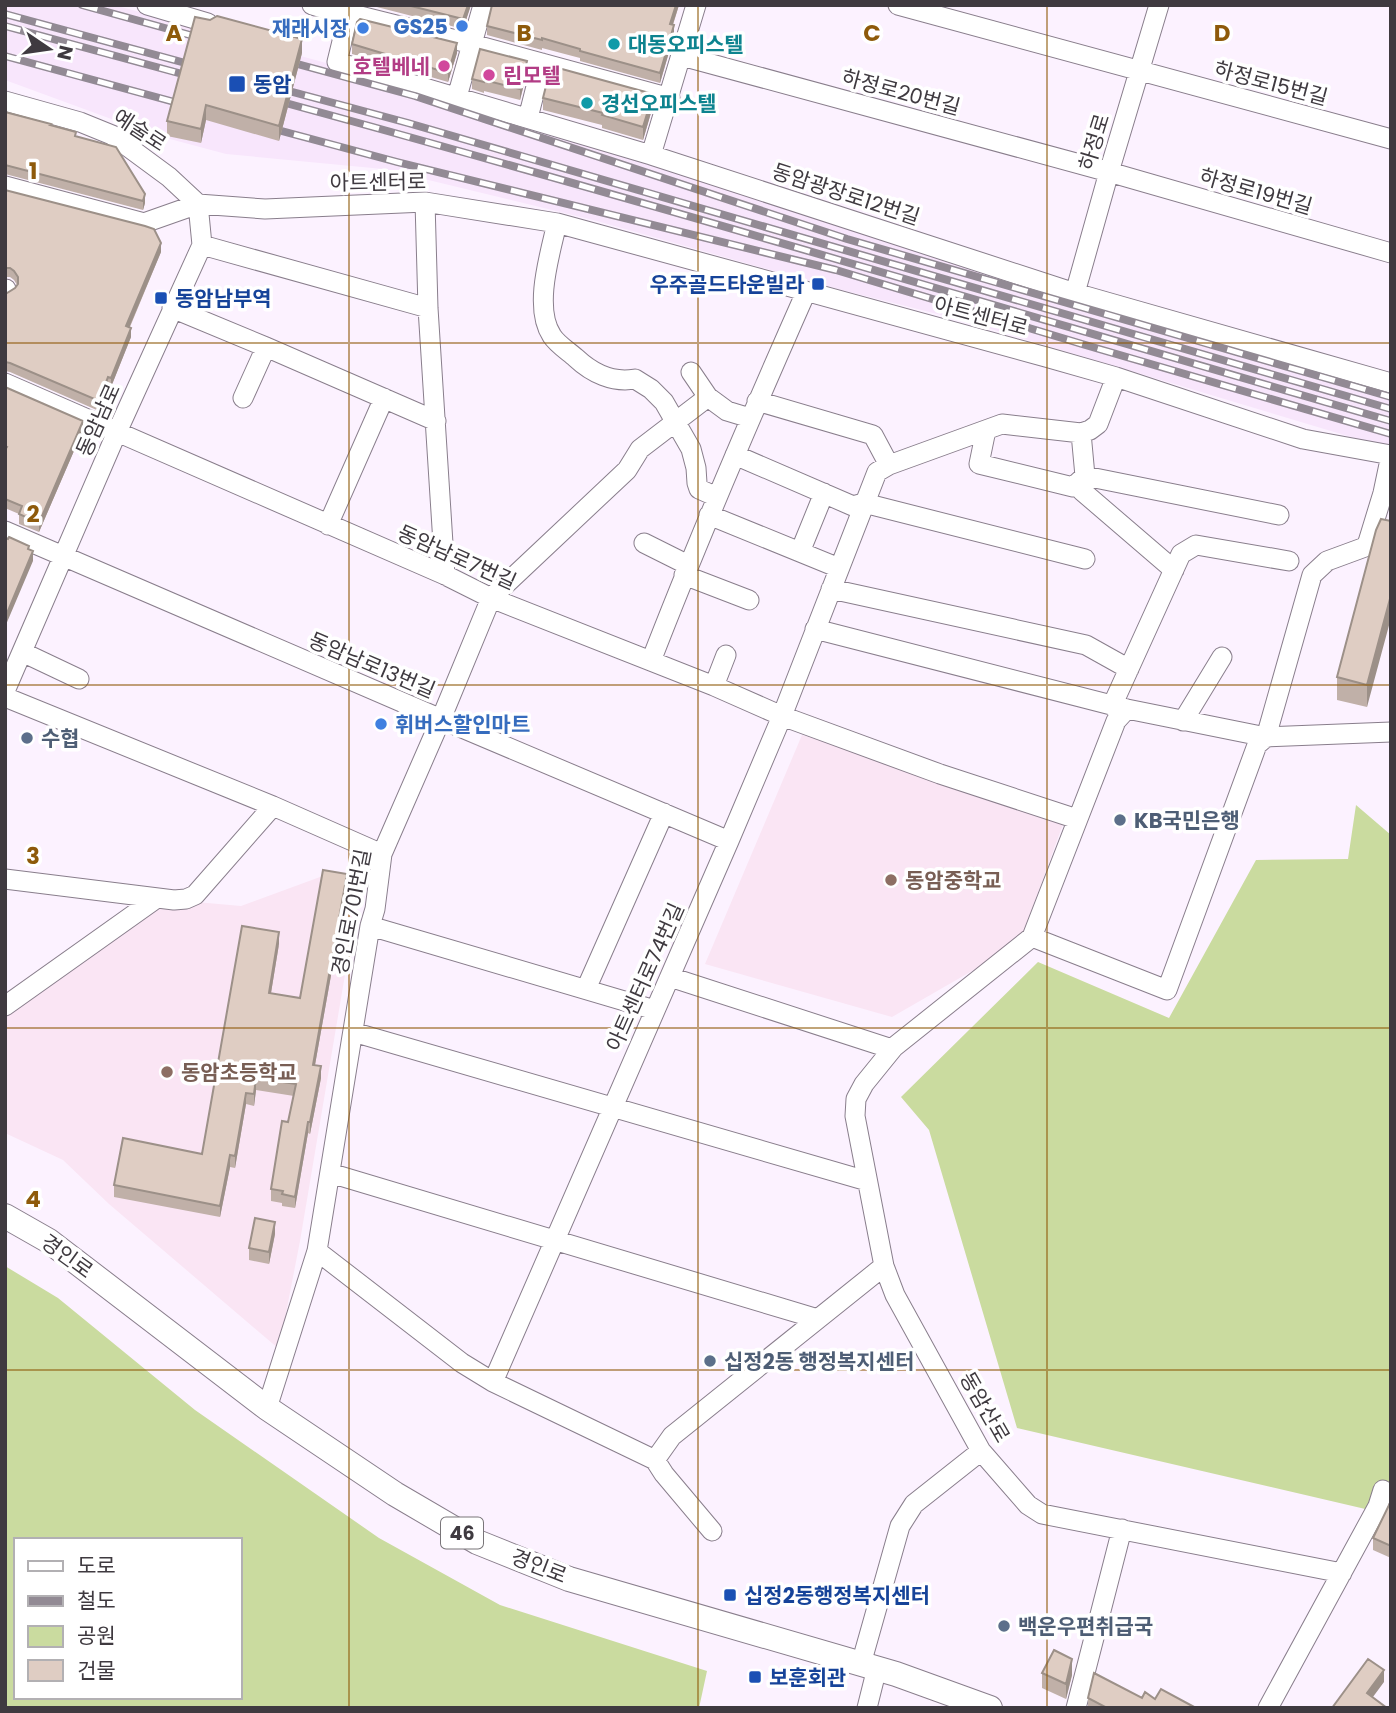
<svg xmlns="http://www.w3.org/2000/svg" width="1396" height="1713" font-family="Poppins,'Noto Sans KR',sans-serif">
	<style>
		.built { fill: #f8e6fc }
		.education { fill: #fae5f4 }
		.green { fill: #cadb9f; fill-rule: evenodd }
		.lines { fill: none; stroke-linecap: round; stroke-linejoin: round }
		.minor-casing { stroke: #897e8c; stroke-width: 21 }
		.major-casing { stroke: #897e8c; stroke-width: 26 }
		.minor { stroke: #fff; stroke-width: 19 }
		.major { stroke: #fff; stroke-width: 24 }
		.rail-casing { stroke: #928a94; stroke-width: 8 }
		.rail { stroke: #fff; stroke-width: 5; stroke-dasharray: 16; stroke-linecap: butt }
		.wall { fill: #c0b0a8 }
		.shaded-wall { fill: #9c9088 }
		.building { fill: #dfcdc3; stroke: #9c9088; stroke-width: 2 }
		.grid { fill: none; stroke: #8e5a0a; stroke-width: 2; stroke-opacity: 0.55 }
		.shop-dot { fill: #3f7fe0; stroke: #fff; stroke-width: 2.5 }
		.culture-dot { fill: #0f9aa8; stroke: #fff; stroke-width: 2.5 }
		.hotel-dot { fill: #d1479c; stroke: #fff; stroke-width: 2.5 }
		.transit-dot { fill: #1a4fb4; stroke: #fff; stroke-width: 2.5 }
		.service-dot { fill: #5c6f8a; stroke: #fff; stroke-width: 2.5 }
		.education-dot { fill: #8d6e63; stroke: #fff; stroke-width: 2.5 }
		.labels { text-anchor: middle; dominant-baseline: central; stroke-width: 7; stroke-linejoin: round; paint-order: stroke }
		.shield { fill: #fff; stroke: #797579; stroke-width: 2 }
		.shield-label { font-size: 19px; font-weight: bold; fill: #3f3a40 }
		.shop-label { font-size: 21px; font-weight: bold; fill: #366cbe; stroke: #fff; text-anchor: end }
		.culture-label { font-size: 21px; font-weight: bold; fill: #0d838f; stroke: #fff; text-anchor: start }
		.hotel-label { font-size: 21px; font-weight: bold; fill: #b23c85; stroke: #fff; text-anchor: end }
		.street-label { font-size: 21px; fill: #3f3a40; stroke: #fff }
		.transit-label { font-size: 21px; font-weight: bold; fill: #164399; stroke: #fff; text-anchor: start }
		.service-label { font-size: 21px; font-weight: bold; fill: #4e5e75; stroke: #fff; text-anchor: start }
		.education-label { font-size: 21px; font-weight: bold; fill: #785e54; stroke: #fff; text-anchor: start }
		.grid-label { font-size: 23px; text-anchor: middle; font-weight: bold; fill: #8e5a0a; stroke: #fff; stroke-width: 7; stroke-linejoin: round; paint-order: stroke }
	</style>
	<rect width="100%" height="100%" fill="#fcf2ff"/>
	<!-- built -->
	<path class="built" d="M5,5H114L425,90L1391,387V449L961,320L838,289L593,220L383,169L226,154L155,135L5,80Z"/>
	<!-- education -->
	<path class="education" d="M802,735L1066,816L1019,944L892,1017L705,964Z
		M320,877L361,880L300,1241L279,1349L109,1204L63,1160L5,1133V1011L161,905L196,902L241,906Z"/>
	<!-- green -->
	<path class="green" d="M1356,805L1391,835V1515L1017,1428L929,1130L901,1097L1038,962L1169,1018L1256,860L1348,859Z
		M5,1266L58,1298L195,1410L379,1538L500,1605L707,1671L699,1708H5ZM16,1540H240V1697H16Z"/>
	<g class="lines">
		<defs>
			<path id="minor" d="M147,5L208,23
				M312,5L332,11L344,5
				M898,5L1391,139
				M356,15L346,25L337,62L651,155L1075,293L1391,383
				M356,15L472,44L670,98
				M682,56L1109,172L1391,253
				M457,97L483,5
				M5,101L80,122L112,135L169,177L198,204
				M528,118L542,63
				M651,155L696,5
				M5,186L144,223L198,204L265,209L425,202L557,223L1046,357L1116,377L1303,439L1391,455
				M425,202L428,308L445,575
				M557,223C550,254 533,308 552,336C557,344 568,351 576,358C592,373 613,383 635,379L651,389L664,402L691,449L696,468L697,483L699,489L717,497
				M202,245L428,308
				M5,290L6,289
				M1075,293L1109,172L1159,5
				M172,308L266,347L436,421
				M691,372L708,397L727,411L750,418
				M5,383L445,575L491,598L714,686L782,716L940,774L1077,819
				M243,398L266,347
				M757,401L873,435L889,465
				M986,430L979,464L1073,487L1085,476L1279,515
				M1081,433L1085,476L1082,491L1174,570
				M735,455L853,506L864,503L1085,559
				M709,515L839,568
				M328,525L384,398
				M5,531L441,719L729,841
				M644,543L688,565
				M800,552L824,493
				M684,575L749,600
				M831,589L1086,645L1129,669
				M815,629L1127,709L1266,737L1391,732
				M22,652L79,679
				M651,661C699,537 752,414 806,292
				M714,686L726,655
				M5,691L117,432L202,245L198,204
				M5,697L273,806L382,854
				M1112,706L1181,554L1196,545L1289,561
				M1127,709L1116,721L1032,937L894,1047L864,1084L856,1099L855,1116L884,1266L895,1295L981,1451L1028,1505L1042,1514L1342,1573
				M1183,721L1222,657
				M5,879L174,900L186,899L195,895L273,806
				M370,926L655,1010
				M1032,937L1167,990L1257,745L1266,737L1312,575L1327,561L1365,547L1368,542L1383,493L1391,455
				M670,977L892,1049
				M586,989L664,813
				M5,1006L157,898
				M353,1032L867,1181
				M330,1173L818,1319
				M317,1251L462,1363L493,1382L655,1460L672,1436L884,1266
				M493,1382L729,841L782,716L877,472L889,465L1002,424L1081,433L1090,430L1098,424L1116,377
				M267,1408L317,1251L370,926L375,909L382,854L441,719L491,598L627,470L640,449L708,397
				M655,1460L664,1474L712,1531
				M861,1664L900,1526L914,1504L981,1451
				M867,1708L877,1668
				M1076,1708L1122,1529
				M1268,1708L1378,1506L1383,1490"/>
			<path id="major" d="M5,1216L49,1241L267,1408L395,1494L477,1542L569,1579L896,1674L990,1708"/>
		</defs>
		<!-- minor casing -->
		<use href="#minor" class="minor-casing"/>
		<!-- major casing -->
		<use href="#major" class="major-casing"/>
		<!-- minor -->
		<use href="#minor" class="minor"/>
		<!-- major -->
		<use href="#major" class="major"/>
		<defs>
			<path id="rail" d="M82,5L208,40
				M5,14L200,67
				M5,26L197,78
				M5,56L189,106
				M279,59L415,96L847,239L1391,397
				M274,87L408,123L1391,409
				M271,99C646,201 1018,313 1391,421
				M263,126L397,162L836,270L1082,344L1391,434"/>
		</defs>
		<!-- rail casing -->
		<use href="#rail" class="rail-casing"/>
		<!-- rail -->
		<use href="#rail" class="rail"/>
	</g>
	<!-- wall -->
	<path class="wall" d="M369,5H471L463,29Z
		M492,5H679L673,25L674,35L660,83L580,61V58L542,48V50L487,35V26Z
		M352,44L457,53L448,82L352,54Z
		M302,53L279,141L206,120L201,143L167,136V121Z
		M527,72L520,100L484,91V93L472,89V79Z
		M543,98L653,106L643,140L602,128V125L543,110Z
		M5,112L50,125L76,136L145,203L143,210L5,174Z
		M5,190L161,252L130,327L131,337L111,387L108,386L99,411L10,372L5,371V293H7L15,288L17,285L14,280L10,277H5Z
		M5,387L83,430L39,532L19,524V514L5,508Z
		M1381,519L1367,707L1337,700V677Z
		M347,886L315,1065L321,1078L310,1134L308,1133L295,1208L282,1206V1203L271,1201V1189L288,1122L294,1096L256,1090L254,1106L246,1104L235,1168L230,1167L220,1217L114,1197V1185L202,1154L279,944L271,993L300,998Z
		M275,1234L269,1264L249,1260V1248Z
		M1391,1501V1558L1373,1550V1538Z
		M1042,1673L1072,1675L1066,1699L1042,1688Z
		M1088,1698L1155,1699L1196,1708H1088Z"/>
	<!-- shaded-wall -->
	<path class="shaded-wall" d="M468,5H471L463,29V19Z
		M676,5H679L670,33V24Z
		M674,25V35L660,83V73Z
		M302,39V53L279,141V126Z
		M457,43V53L448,82V73Z
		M527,61V72L520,100V89Z
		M653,94V106L643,140V127Z
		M206,105V120L201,143V129Z
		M145,194V203L143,210V201Z
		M161,243V252L126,335V326Z
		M131,328V337L111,387V378Z
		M108,377V386L99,411V401Z
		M83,421V430L39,532V523Z
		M33,551V561L5,627V618Z
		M1391,595V618L1367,707V685Z
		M347,874V886L313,1076V1065Z
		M279,932V944L269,1005V993Z
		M321,1066V1078L310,1134V1122Z
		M256,1078V1090L254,1106V1094Z
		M246,1093V1104L235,1168V1156Z
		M308,1122V1133L295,1208V1197Z
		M230,1155V1167L220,1217V1206Z
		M275,1222V1234L269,1264V1252Z
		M1072,1659V1675L1066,1699V1684Z
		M1384,1670V1682L1367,1705V1693Z"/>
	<!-- building -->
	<path class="building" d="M407,5H468L463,19Z
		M492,5H676L670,24L674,25L660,73L580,51V49L542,38V40L487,26Z
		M217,16L302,39L279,126L206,105L201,129L167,121L195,17L210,20Z
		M360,19L457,43L448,73L352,44L357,22Z
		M480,49L527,61L520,89L484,80V82L472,79Z
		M551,66L653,94L643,127L602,115L603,113L543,98Z
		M5,112L51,124L50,125L76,132L75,136L116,147L145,194L143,201L5,165Z
		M5,190L145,226L154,229L161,243L126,326L131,328L111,378L108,377L99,401L10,363L5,362V293H7L15,288L18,284V277L14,271L10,268H5Z
		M5,387L83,421L39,523L19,514L22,506L5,499V450L7,447L5,446Z
		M1381,519L1391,521V595L1367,685L1337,677L1376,530Z
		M9,537L29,546L28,549L33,551L5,618V538L8,539Z
		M323,870L347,874L313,1065L321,1066L310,1122H308L295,1197L282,1194L283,1191L271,1189L282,1121L288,1122L296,1084L256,1078L254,1094L246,1093L235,1156L230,1155L220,1206L114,1185L123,1138L202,1154L242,926L279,932L269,993L300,998Z
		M255,1218L275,1222L269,1252L249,1248Z
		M1391,1501V1546L1373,1538Z
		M1054,1650L1072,1659L1066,1684L1042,1673Z
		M1368,1659L1384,1670L1367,1693L1387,1708H1332Z
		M1094,1673L1142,1698L1145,1692L1155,1699L1161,1689L1196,1708H1107L1088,1698Z"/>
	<!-- grid -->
	<path class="grid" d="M349,5V1708M698,5V1708M1047,5V1708M5,343H1391M5,685H1391M5,1028H1391M5,1370H1391"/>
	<!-- markers -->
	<g class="shop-dot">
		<circle cx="462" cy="26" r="7"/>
		<circle cx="363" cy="28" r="7"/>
		<circle cx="381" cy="724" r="7"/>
	</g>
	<g class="culture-dot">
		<circle cx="614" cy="44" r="7"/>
		<circle cx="587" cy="103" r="7"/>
	</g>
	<g class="hotel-dot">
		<circle cx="444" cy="66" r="7"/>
		<circle cx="489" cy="75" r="7"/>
	</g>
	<g class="transit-dot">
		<rect x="228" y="75" width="18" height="18" rx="3.5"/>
		<rect x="811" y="277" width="14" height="14" rx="3.5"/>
		<rect x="154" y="291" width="14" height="14" rx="3.5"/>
		<rect x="723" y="1588" width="14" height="14" rx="3.5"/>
		<rect x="748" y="1670" width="14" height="14" rx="3.5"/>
	</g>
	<g class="service-dot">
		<circle cx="27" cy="738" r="7"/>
		<circle cx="1120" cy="820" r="7"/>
		<circle cx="710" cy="1361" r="7"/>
		<circle cx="1004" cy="1626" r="7"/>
	</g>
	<g class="education-dot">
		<circle cx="891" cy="880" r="7"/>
		<circle cx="167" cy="1072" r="7"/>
	</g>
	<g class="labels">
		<!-- shield labels -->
		<rect class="shield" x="441" y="1517.5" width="42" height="31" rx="5"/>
		<g class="shield-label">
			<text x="462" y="1533">46</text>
		</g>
		<!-- shop labels -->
		<g class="shop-label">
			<text x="448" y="26">GS25</text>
			<text x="349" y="28">재래시장</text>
			<text x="395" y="724" text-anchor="start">휘버스할인마트</text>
		</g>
		<!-- culture labels -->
		<g class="culture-label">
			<text x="628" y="44">대동오피스텔</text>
			<text x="601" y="103">경선오피스텔</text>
		</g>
		<!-- hotel labels -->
		<g class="hotel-label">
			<text x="430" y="66">호텔베네</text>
			<text x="503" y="75" text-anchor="start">린모텔</text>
		</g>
		<!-- street labels -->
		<g class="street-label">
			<text transform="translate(1271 83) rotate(15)">하정로15번길</text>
			<text transform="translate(901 92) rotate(15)">하정로20번길</text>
			<text transform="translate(140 130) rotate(33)">예술로</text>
			<text transform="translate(1094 142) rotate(-73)">하정로</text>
			<text transform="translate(378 182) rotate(-1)">아트센터로</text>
			<text transform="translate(1256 191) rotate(16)">하정로19번길</text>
			<text transform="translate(846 194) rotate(18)">동암광장로12번길</text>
			<text transform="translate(981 316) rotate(15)">아트센터로</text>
			<text transform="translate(98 420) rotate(-66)">동암남로</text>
			<text transform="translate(457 557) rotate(24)">동암남로7번길</text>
			<text transform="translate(372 665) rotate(23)">동암남로13번길</text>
			<text transform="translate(351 912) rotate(-79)">경인로701번길</text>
			<text transform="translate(645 977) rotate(-66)">아트센터로74번길</text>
			<text transform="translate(67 1256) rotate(36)">경인로</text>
			<text transform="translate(985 1407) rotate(60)">동암산로</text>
			<text transform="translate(539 1566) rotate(21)">경인로</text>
		</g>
		<!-- transit labels -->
		<g class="transit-label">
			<text x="253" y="84">동암</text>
			<text x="804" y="284" text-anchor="end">우주골드타운빌라</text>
			<text x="175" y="298">동암남부역</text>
			<text x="744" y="1595">십정2동행정복지센터</text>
			<text x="769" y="1677">보훈회관</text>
		</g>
		<!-- service labels -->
		<g class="service-label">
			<text x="41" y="738">수협</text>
			<text x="1134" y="820">KB국민은행</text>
			<text x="724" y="1361">십정2동 행정복지센터</text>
			<text x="1018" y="1626">백운우편취급국</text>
		</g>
		<!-- education labels -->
		<g class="education-label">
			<text x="905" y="880">동암중학교</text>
			<text x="181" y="1072">동암초등학교</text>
		</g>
	</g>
	<g class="grid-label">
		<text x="174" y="41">A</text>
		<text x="524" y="41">B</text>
		<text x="872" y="41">C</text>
		<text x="1222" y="41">D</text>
		<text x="33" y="179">1</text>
		<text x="33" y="522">2</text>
		<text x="33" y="864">3</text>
		<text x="33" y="1207">4</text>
	</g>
	<!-- border -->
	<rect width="1396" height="1713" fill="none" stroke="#3f3a40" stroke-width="14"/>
	<!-- legend -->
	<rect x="14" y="1538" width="228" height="161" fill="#ffffff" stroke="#b2b0b3" stroke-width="2"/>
	<rect x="28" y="1561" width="35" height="10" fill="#ffffff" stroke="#b2b0b3" stroke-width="2"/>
	<text x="77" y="1573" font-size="21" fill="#3f3a40">도로</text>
	<rect x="28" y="1596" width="35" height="10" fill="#928a94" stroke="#b2b0b3" stroke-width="2"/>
	<text x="77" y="1608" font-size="21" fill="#3f3a40">철도</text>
	<rect x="28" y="1626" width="35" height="21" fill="#cadb9f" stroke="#b2b0b3" stroke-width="2"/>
	<text x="77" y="1643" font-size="21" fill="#3f3a40">공원</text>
	<rect x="28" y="1660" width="35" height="21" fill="#dfcdc3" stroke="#b2b0b3" stroke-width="2"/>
	<text x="77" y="1678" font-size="21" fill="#3f3a40">건물</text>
	<!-- north arrow -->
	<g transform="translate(49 49) rotate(103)" stroke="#ffffff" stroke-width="5" paint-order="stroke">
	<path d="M0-5L12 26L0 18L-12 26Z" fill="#3f3a40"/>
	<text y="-10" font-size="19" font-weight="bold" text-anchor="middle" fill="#3f3a40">N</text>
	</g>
</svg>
